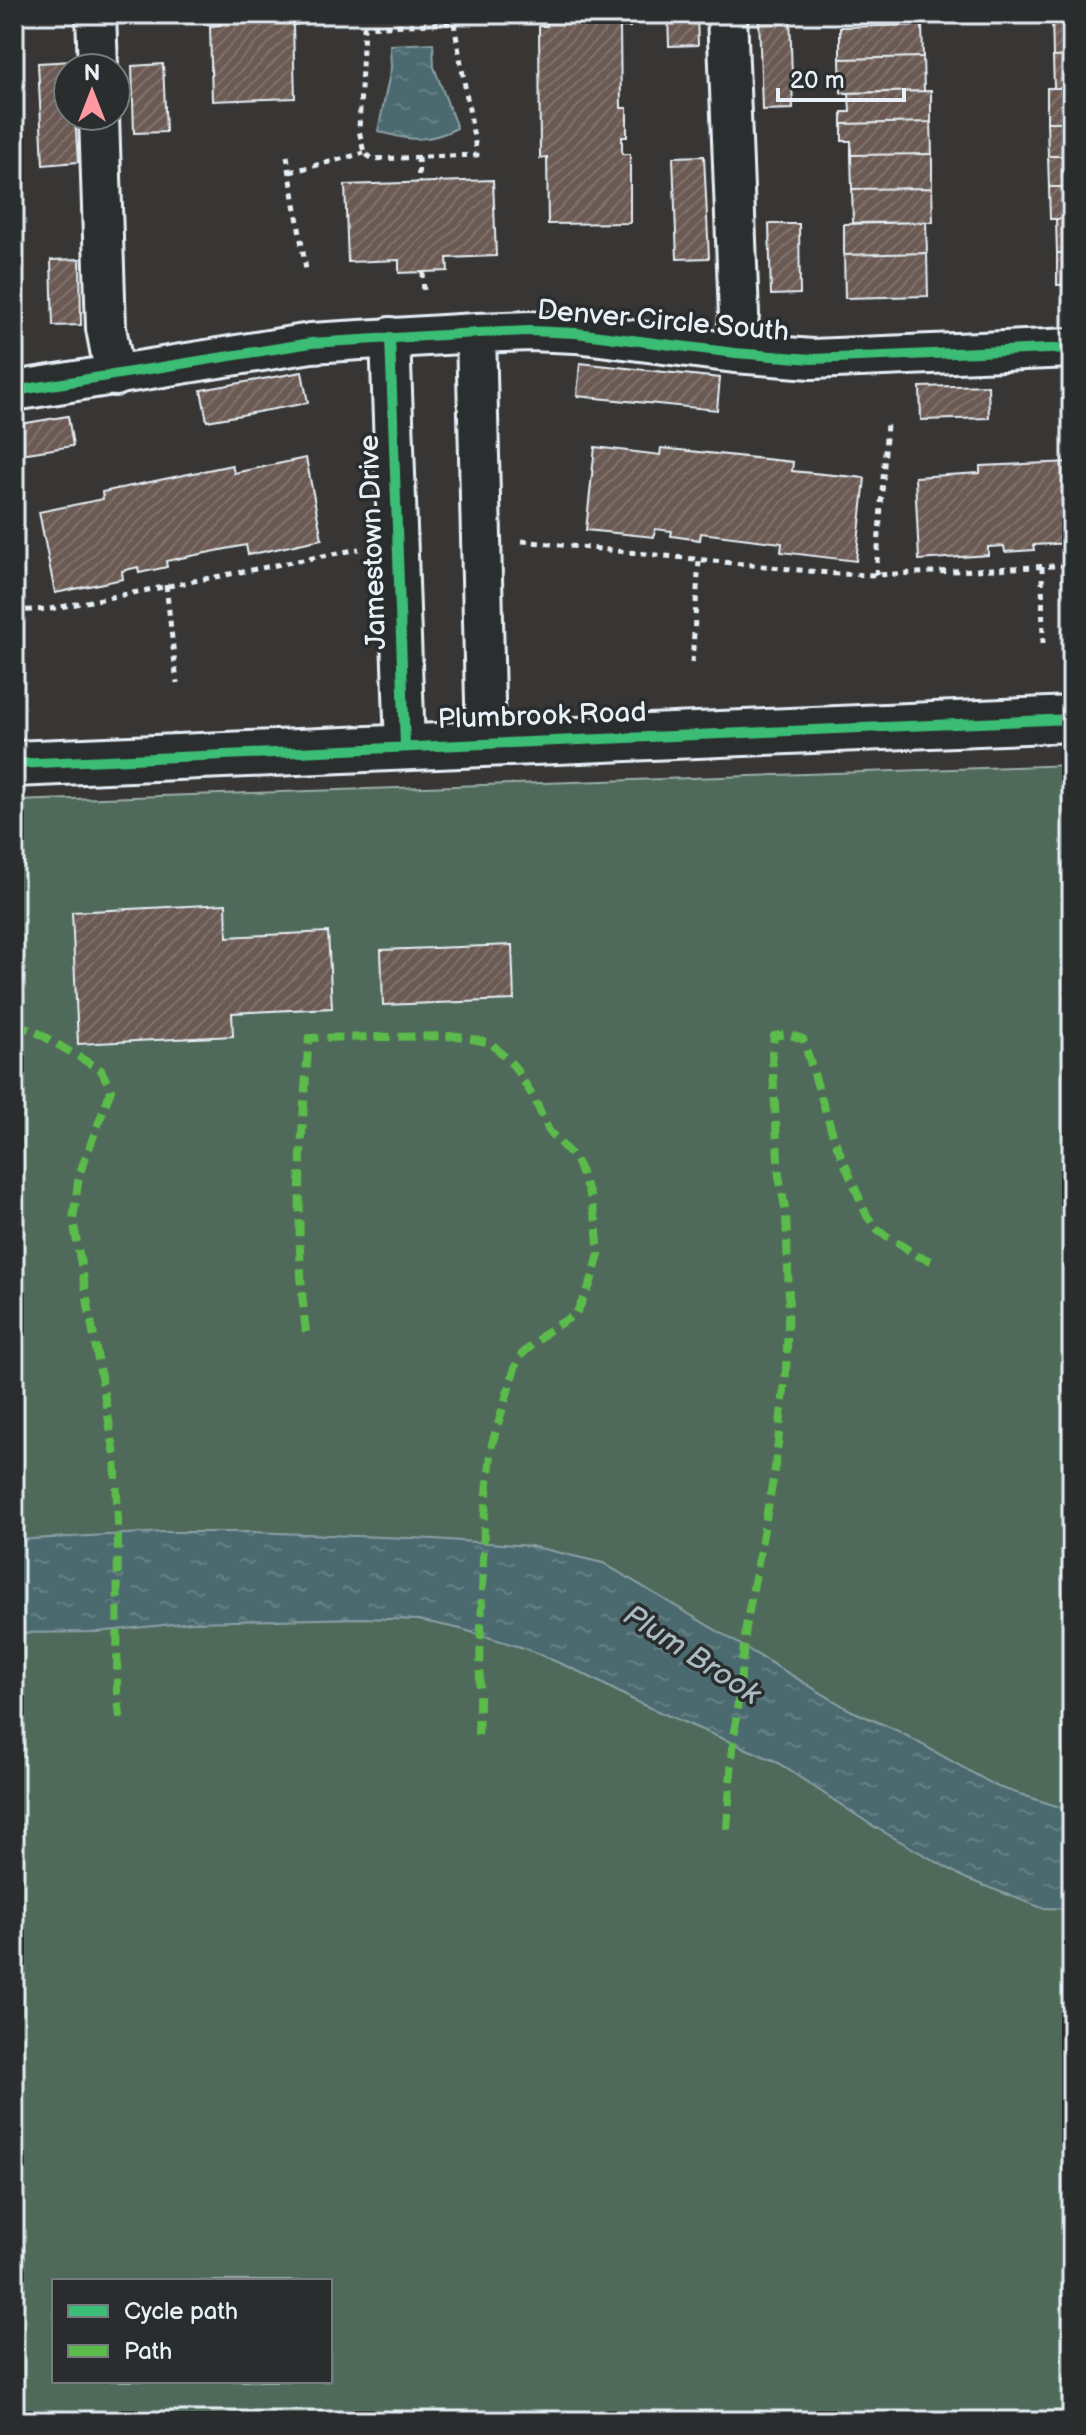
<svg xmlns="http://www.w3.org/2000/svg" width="1086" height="2435" font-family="'Balsamiq Sans',sans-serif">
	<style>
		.green { fill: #4f6a5a; stroke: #9caea9; stroke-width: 2; fill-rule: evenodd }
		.water { fill: url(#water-ripples); stroke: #8aa0a6; stroke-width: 2 }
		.building { fill: url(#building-hatch); stroke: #e8f1f8; stroke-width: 2 }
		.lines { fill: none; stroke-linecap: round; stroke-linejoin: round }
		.minor-casing { stroke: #e8f1f8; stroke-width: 44 }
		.tertiary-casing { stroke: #e8f1f8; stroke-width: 50 }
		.path { stroke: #e8f1f8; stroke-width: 5; stroke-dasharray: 6 6; stroke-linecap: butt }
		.minor { stroke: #2a2d2e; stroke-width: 38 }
		.tertiary { stroke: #2a2d2e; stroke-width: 44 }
		.quiet { stroke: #5cbc4b; stroke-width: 8; stroke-dasharray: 16 8; stroke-linecap: butt }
		.cycleway-casing { stroke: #2a2d2e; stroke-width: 15 }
		.cycleway { stroke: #3abd76; stroke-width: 10 }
		.labels { text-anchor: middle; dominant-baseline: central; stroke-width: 7; stroke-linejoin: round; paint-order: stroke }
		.street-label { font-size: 28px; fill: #e8f1f8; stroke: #2a2d2e }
		.water-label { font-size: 30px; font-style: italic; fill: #aabbc1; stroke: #2a2d2e }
	</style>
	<defs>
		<pattern id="water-ripples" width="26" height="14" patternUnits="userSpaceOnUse" patternTransform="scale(2)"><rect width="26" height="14" fill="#4c6a6f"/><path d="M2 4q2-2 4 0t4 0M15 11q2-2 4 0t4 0" fill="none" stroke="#668084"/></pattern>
		<pattern id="building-hatch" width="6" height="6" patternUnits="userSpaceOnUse" patternTransform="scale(2)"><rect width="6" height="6" fill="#6b5a53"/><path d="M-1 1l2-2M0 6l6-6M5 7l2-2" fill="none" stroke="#80726c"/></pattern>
	</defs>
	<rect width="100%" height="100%" fill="#373635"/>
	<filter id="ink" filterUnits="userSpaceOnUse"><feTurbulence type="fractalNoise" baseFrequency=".0125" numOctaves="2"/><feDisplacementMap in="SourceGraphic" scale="16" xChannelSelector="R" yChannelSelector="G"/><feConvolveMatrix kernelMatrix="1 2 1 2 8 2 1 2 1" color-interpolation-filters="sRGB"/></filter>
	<g filter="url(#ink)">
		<!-- green -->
		<path class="green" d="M1072,765V2421H14V801ZM54,2281H330V2381H54Z"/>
		<!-- water -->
		<path class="water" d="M433,43L434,67L457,128C427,143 409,141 378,131L391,68L390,45Z
			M164,1532H252L434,1539L531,1546L603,1563L850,1710L896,1730L998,1787L1072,1811V1909L1042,1908L967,1879L873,1826L775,1761L641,1704L582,1673L527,1649L461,1629L418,1620L361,1618L192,1622L97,1632L14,1633V1540Z"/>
		<!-- building -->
		<path class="building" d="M219,14H300V24L293,25L295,98L212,101L210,26L220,25Z
			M547,14H630V27H620L621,108H627V137H622V154H630V223L548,224L547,157L540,158L539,26H547Z
			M668,14H697L698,45L669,46Z
			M759,14H790L793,109L762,110Z
			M1052,14H1072V56L1053,57Z
			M922,25L923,57L840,59V27Z
			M1072,56V88H1054L1053,57Z
			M923,57L924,91L841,93L840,59Z
			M73,61V68H68V116H75L78,162L43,165L38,63Z
			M163,64L166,132L134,133L132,66Z
			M1047,88H1072V122H1047Z
			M931,91V122L842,124V112H850L849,93Z
			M931,122L932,154L851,155V141H842V124Z
			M1047,122H1072V156H1048Z
			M932,154V188L852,189L851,155Z
			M704,156L709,258L677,259L673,157Z
			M1048,156H1072V187H1049Z
			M493,180L496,256L447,258L448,271L399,273V260L348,262L345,185Z
			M1049,187H1072V219H1050Z
			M932,188L933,222L853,223L852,189Z
			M1056,219H1072V253H1057Z
			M926,222L927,253L844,255V224Z
			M769,224H799L800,294L771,295Z
			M927,253L928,296L845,298L844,255Z
			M1057,253H1072V285H1057Z
			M80,259L81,325L53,326L51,260Z
			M580,363L720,378L717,410L577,396Z
			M302,372L308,403L207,421L201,390Z
			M988,385L989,418L921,420L920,387Z
			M68,416L73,446L14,455V425Z
			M595,447L660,455L661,448L793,462L792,471L865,478L856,561L781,552L782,543L701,533L700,540L671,536L672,531L655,529L654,537L586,530Z
			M306,458L322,539L248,555L246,545L166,561L167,567L139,573L138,567L122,571L123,579L55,593L39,512L103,499L102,492L232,465L234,473Z
			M1072,462V543L1033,545L1034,550L1005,552L1004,546L988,547V555L919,560L915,477L980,473V466Z
			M226,904L227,937L328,932L332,1008L232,1013L233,1036L78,1044L72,912Z
			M512,945L514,1000L383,1005L381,950Z"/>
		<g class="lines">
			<defs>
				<path id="minor" d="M96,14L98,68
					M727,14L739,315L735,353
					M99,116L106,328L115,376
					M476,333L486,742
					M390,337L405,746
					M14,391L311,343L476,333L530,331L576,333L735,353L812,359L1072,348"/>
				<path id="tertiary" d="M14,764L1072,719"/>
			</defs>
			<!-- minor casing -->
			<use href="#minor" class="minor-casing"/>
			<!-- tertiary casing -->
			<use href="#tertiary" class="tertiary-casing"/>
			<!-- path -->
			<path class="path" d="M454,23L477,155L373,159L364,153L359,130L364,27Z
				M287,156L306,270
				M418,157L419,183
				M290,172L364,153
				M423,272L424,295
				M522,541L838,574L876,575L1072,565
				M1042,566L1043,647
				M876,575L887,424
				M166,585L177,683
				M14,611L50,609L359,549
				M692,663L699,560"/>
			<!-- minor -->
			<use href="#minor" class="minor"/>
			<!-- tertiary -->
			<use href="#tertiary" class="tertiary"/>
			<!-- quiet -->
			<path class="quiet" d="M14,1024L33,1030L101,1070L111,1090L79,1175L73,1220L115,1455L118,1522L117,1692L121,1723
				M306,1332C294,1234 301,1136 309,1038L458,1036L491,1043L514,1066L534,1098L549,1131L576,1160L590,1196L596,1221L599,1255L590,1285L576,1314L549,1330L518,1358L492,1444L484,1523L478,1740
				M727,1829L732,1758L746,1627L775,1469L786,1372L789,1297L786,1213L779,1176L772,1054L774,1036L787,1034L803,1039L835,1141L867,1216L879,1231L918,1256L932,1261"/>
			<defs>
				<path id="cycleway" d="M390,337L405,746
					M14,391L311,343L476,333L530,331L576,333L735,353L812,359L1072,348
					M14,764L1072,719"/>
			</defs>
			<!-- cycleway casing -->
			<use href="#cycleway" class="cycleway-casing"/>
			<!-- cycleway -->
			<use href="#cycleway" class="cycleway"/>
		</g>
	</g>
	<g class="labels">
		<!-- street labels -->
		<g class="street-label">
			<text transform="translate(663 321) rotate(5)">Denver Circle South</text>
			<text transform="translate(373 542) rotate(-92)">Jamestown Drive</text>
			<text transform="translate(542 716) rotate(-2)">Plumbrook Road</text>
		</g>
		<!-- water labels -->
		<g class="water-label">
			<text transform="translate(692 1655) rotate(33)">Plum Brook</text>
		</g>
	</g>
	<!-- margin -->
	<rect width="1086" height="2435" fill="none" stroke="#2a2d2e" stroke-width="48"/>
	<rect x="24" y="24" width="1038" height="2387" fill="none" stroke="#e8f1f8" stroke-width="3" filter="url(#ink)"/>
	<!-- legend -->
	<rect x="52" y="2279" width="280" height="104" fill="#2a2d2e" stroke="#767b7f" stroke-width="2"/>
	<rect x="68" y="2305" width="40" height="12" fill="#3abd76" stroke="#767b7f" stroke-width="2"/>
	<text x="124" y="2319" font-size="24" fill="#e8f1f8">Cycle path</text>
	<rect x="68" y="2345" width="40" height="12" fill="#5cbc4b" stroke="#767b7f" stroke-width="2"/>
	<text x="124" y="2359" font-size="24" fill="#e8f1f8">Path</text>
	<!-- north arrow -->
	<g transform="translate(92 92)"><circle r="38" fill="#2a2d2e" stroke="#767b7f" stroke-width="2"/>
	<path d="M0-6L14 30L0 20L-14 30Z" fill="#ff9aa2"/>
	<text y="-12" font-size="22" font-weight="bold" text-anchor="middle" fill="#e8f1f8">N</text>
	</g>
	<!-- scale -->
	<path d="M778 88v12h126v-12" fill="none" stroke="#e8f1f8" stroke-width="4"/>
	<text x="790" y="88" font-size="24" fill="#e8f1f8" stroke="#2a2d2e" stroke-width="6" paint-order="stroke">20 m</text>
</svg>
